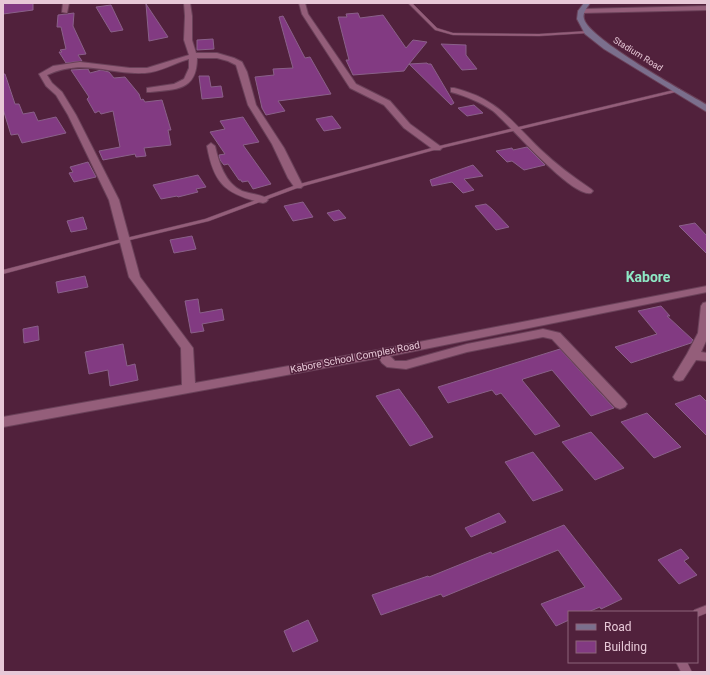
<svg xmlns="http://www.w3.org/2000/svg" width="710" height="675" font-family="Roboto,sans-serif">
	<style>
		.building { fill: #823a82; stroke: #8a6089 }
		.lines { fill: none; stroke-linecap: round; stroke-linejoin: round }
		.lane-casing { stroke: #6a4159; stroke-width: 1 }
		.street-casing { stroke: #6a4159; stroke-width: 2 }
		.secondary-casing { stroke: #6a4159; stroke-width: 2 }
		.lane { fill: #945e7a; fill-rule: evenodd }
		.street { fill: #945e7a; fill-rule: evenodd }
		.secondary { fill: #7b6f8d; fill-rule: evenodd }
		.labels { text-anchor: middle; dominant-baseline: central; stroke-width: 3; stroke-linejoin: round; paint-order: stroke }
		.far-street-label { font-size: 9px; fill: #e7c8d7; stroke: #51213c }
		.street-label { font-size: 10px; fill: #e7c8d7; stroke: #51213c }
		.district-label { font-size: 14px; font-weight: bold; fill: #8ee8c5; stroke: #51213c }
	</style>
	<rect width="100%" height="100%" fill="#51213c"/>
	<!-- building -->
	<path class="building" d="M3,3H33V10L3,14Z
		M146,4L168,37L149,41Z
		M111,5L123,30L111,32L96,7Z
		M74,13L73,26L86,54L78,55L82,61L66,63L59,52H62L60,50L66,49L61,27H57L58,15Z
		M358,13L360,18L383,15L406,48L413,40L427,42L409,64L427,63L428,64H431L454,103L451,105L409,64L404,71L353,75L346,60H349L338,17H347L346,14Z
		M283,16L305,58L310,57L331,94L278,101L285,111L266,115L262,108L255,77L274,75L273,69L293,68L279,17Z
		M213,39L214,49L197,50V40Z
		M441,44L466,45V55L477,69L462,70Z
		M88,69L90,73L101,70L109,72L114,78L125,77L139,94L141,100L143,99L145,102L162,100L171,130H168L171,145L144,148L146,156L136,157L135,154L103,160L99,151L120,147L113,111L101,114L99,111L95,113L87,99L89,97L71,70Z
		M3,74H5L15,104H19L23,114L34,112L38,121L56,117L66,133L22,143L18,134L11,135L3,109Z
		M199,76H209L211,87L221,86L223,97L202,99Z
		M474,105L483,113L467,116L458,108Z
		M332,116L341,128L324,131L316,119Z
		M243,117L259,142L243,145L271,184L253,189L248,181L242,182L241,180H239L228,164L224,165L220,160L219,155L225,154L210,132L225,129L220,121Z
		M527,147L545,165L524,170L512,161L507,162L496,151L512,148L513,150Z
		M88,162L96,177L74,182L69,173L73,172L70,167Z
		M473,165L483,176L464,179L474,190L463,193L452,182L432,186L430,180Z
		M198,175L206,187L196,189L198,192L178,197L177,196L161,199L153,185Z
		M303,202L313,217L293,221L284,206Z
		M486,204L492,209L509,227L496,230L475,206Z
		M339,210L346,218L334,221L327,213Z
		M83,217L87,229L71,232L67,221Z
		M695,223L707,236V254L679,226Z
		M192,236L196,249L174,253L170,240Z
		M85,276L88,287L58,293L56,282Z
		M198,299L200,313L222,309L224,320L202,324L204,331L191,333L185,301Z
		M661,306L670,316H667L693,340L691,343L631,363L615,347L657,334L638,311Z
		M38,326L39,340L24,343L23,329Z
		M123,344L127,366L135,364L138,380L110,386L108,370L89,374L85,352Z
		M560,349L614,408L591,416L552,370L523,379L522,380L560,426L535,435L501,393L496,395L492,390L448,403L438,387Z
		M399,389L418,415L433,437L410,446L376,396Z
		M700,395L707,402V436L675,404Z
		M647,413L681,447L654,458L621,422Z
		M591,432L624,468L595,480L562,442Z
		M533,452L563,490L533,501L505,462Z
		M499,513L506,522L471,537L465,528Z
		M564,525L622,599L601,609L600,607L588,612H569V620L556,626L541,604L585,587L558,550L443,597L441,594L381,615L372,595L428,576L429,577L491,552L492,554Z
		M681,549L689,558L684,561L697,575L679,584L658,560Z
		M308,620L318,641L293,652L284,631Z"/>
	<g class="lines">
		<defs>
			<path id="lane" d="M408,3H412L437,28L453,33L539,34L588,31L590,32L588,33L539,36L453,35L435,30Z
				M678,89H680V91L438,149L300,187L209,221L126,241L3,274V270L122,239L205,219L296,185L435,147Z
				M707,605V613L697,617V612H693L694,610Z
				M676,662H687L692,672H681Z"/>
			<path id="street" d="M63,3H69L67,13L62,12Z
				M184,3H190L192,16V40L196,53H217L234,58L242,62L247,72L256,105L284,148L303,186L301,188H295L288,178L272,144L248,105L236,65L228,61L217,58H197C197,91 176,89 150,92H147V88L174,84L184,79L189,68V59C174,63 161,72 145,73C109,75 84,58 47,75L52,83L62,92L76,115L119,200L140,277L193,348L195,383L383,349L707,286V292L390,356L395,361H406L467,344L543,329L560,333L625,401L627,404L625,407L620,409L615,407L552,339L543,337L467,352L406,369L387,367L382,363L379,358L3,427V417L182,385L181,348L129,277L109,200L68,115L56,95L46,86L39,74L53,66L80,62L130,68H147L189,55L184,40L185,16Z
				M299,3H305L308,14L356,84L390,101L410,124L440,146L442,148L440,150H434L404,128L384,105L350,88L302,14Z
				M707,6V10L581,13L578,11L581,9Z
				M451,88H454C498,99 510,120 540,149C556,164 573,177 591,189L593,191L591,193C572,198 510,125 493,111C480,102 466,96 451,92Z
				M211,143L215,146C219,163 225,183 242,191C250,194 259,194 266,198L268,200L266,202L263,203C226,194 214,185 207,146Z
				M707,302V339L701,352L707,353V361L696,360L683,380L679,381L675,380L673,377L687,354L698,333L701,306L703,303Z"/>
			<path id="secondary" d="M584,3H590C587,8 582,13 584,19C589,39 685,92 707,105V112L604,49L585,34L577,19L578,11Z"/>
		</defs>
		<!-- lane casing -->
		<use href="#lane" class="lane-casing"/>
		<!-- street casing -->
		<use href="#street" class="street-casing"/>
		<!-- secondary casing -->
		<use href="#secondary" class="secondary-casing"/>
		<!-- lane -->
		<use href="#lane" class="lane"/>
		<!-- street -->
		<use href="#street" class="street"/>
		<!-- secondary -->
		<use href="#secondary" class="secondary"/>
	</g>
	<g class="labels">
		<!-- far-street labels -->
		<g class="far-street-label">
			<text transform="translate(638 54) rotate(32)">Stadium Road</text>
		</g>
		<!-- street labels -->
		<g class="street-label">
			<text transform="translate(355 357) rotate(-11)">Kabore School Complex Road</text>
		</g>
		<!-- district labels -->
		<g class="district-label">
			<text x="648" y="277">Kabore</text>
		</g>
	</g>
	<!-- border -->
	<rect width="710" height="675" fill="none" stroke="#e7c8d7" stroke-width="8"/>
	<!-- legend -->
	<rect x="568" y="611" width="130" height="52" fill="#51213c" stroke="#8d647a"/>
	<rect x="576" y="624" width="20" height="6" fill="#7b6f8d" stroke="#8d647a"/>
	<text x="604" y="631" font-size="12" fill="#e7c8d7">Road</text>
	<rect x="576" y="641" width="20" height="12" fill="#823a82" stroke="#8d647a"/>
	<text x="604" y="651" font-size="12" fill="#e7c8d7">Building</text>
</svg>
